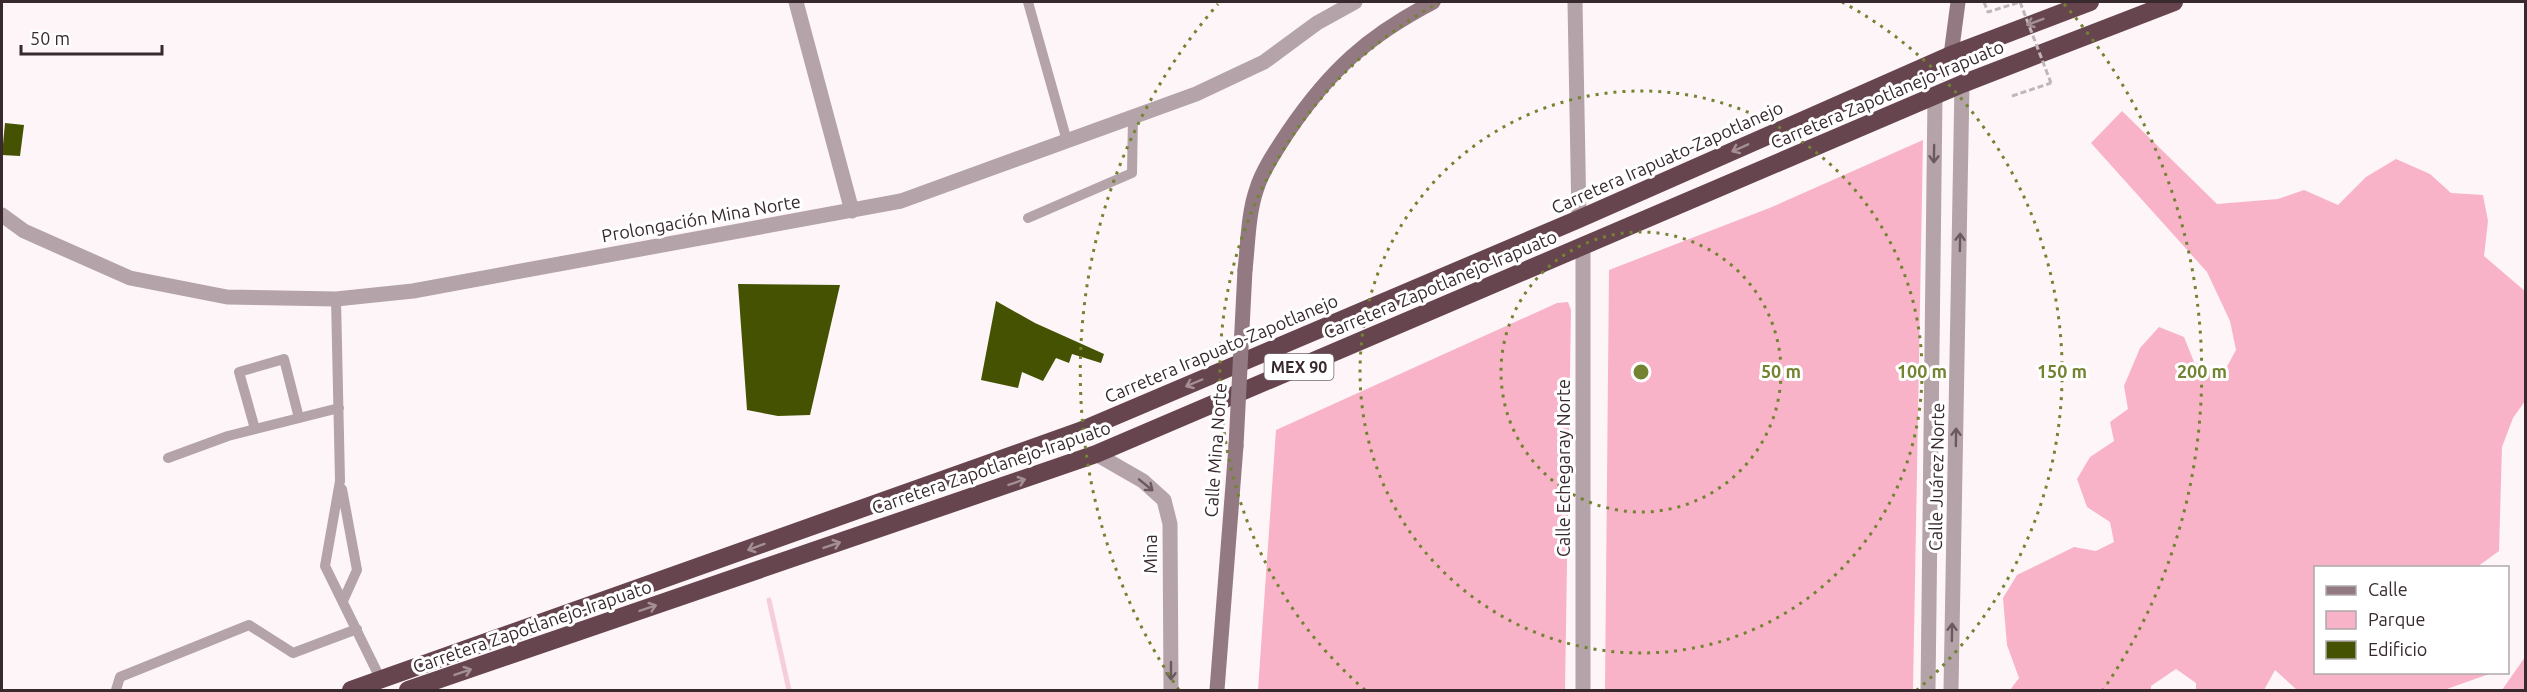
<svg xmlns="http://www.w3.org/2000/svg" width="2527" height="692" font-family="Ubuntu,sans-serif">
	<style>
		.green { fill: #f8b3c8 }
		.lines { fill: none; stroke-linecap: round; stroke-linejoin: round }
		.stream { stroke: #f6ceda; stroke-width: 5 }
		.building { fill: #455202 }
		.path { stroke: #c1b7ba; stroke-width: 3; stroke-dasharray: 6 3; stroke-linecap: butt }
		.lane { stroke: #b4a3a8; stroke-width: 10 }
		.street { stroke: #b4a3a8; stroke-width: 15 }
		.secondary { stroke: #937a82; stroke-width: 15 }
		.highway { stroke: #66454f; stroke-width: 18 }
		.path-bridge { stroke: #c1b7ba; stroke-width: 3; stroke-dasharray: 6 3; stroke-linecap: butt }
		.secondary-bridge { stroke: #937a82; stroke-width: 15 }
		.oneway { stroke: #a38f95 }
		.oneway2 { stroke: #6a5a5f }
		.ring { fill: none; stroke: #738332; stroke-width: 3; stroke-dasharray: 3 6 }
		.labels { text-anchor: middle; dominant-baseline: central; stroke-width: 6; stroke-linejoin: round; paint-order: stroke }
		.shield { fill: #fff; stroke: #74696d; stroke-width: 1.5 }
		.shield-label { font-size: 16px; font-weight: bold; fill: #38292e }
		.street-label { font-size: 18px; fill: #38292e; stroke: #fff }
		.centre { fill: #738332; stroke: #fff; stroke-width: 3 }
		.ring-label { font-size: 18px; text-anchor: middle; font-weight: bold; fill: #738332; stroke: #fff; stroke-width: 6; stroke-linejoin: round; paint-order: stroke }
	</style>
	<rect width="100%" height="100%" fill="#fef5f8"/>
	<!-- green -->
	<path class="green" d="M2122,111L2217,204L2278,199L2304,190L2338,205L2366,177L2396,159L2430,174L2451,193L2483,195L2488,221L2484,256L2526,292L2525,401L2513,418L2502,447L2499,551L2477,567L2316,568V672L2492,673L2444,690H2297L2275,670L2264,690H2196V683L2176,669L2151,686V690H2010L2019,678L2007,645L2003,598L2017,575L2074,547L2096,551L2114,542L2110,522L2087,507L2077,479L2090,457L2114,441L2110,422L2128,409L2124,386L2140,348L2159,327L2184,337L2194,362L2223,374L2236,350L2230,321L2207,272L2091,143Z
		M1923,140L1913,690H1605L1609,270L1772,207Z
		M1568,302L1571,310L1565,690H1258L1276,430L1557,303Z
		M2525,657V690H2502Z"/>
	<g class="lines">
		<!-- stream -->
		<path class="stream" d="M769,600L789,690"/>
	</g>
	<!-- building -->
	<path class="building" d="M5,123L24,125L20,156L2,155Z
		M738,284L840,285L810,415L778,416L747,410Z
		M996,301L1035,323L1104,354L1101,363L1072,354L1069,363L1056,358L1043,381L1022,372L1018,388L981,380Z"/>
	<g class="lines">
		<!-- path -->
		<path class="path" d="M1984,2L1988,12L2020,2
			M2012,96L2051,83"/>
		<!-- lane -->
		<path class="lane" d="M1028,2L1067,141
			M1028,218L1132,173L1133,117
			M336,299L340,481L325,566L381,680
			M255,429L239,372L284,359L299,418
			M168,458L228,436L339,408
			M342,489L357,570L343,601
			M116,690L120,677L249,625L293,653L357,629"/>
		<!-- street -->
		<path class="street" d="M796,2L852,211
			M1575,2L1579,219
			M2,215L24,231L130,278L227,297L336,299L413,291L901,201L1196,94L1264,62L1317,23L1355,2
			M1583,246V690
			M1096,454L1143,481L1164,500L1170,524L1171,690
			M1928,690L1935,96
			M1951,690L1962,84"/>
		<!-- secondary -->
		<path class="secondary" d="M1951,55L1958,2
			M1245,270C1248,244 1248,213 1257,188C1263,169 1277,149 1288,132C1330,70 1368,36 1433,2
			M1217,690L1236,446"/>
		<!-- highway -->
		<path class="highway" d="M351,690L1080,431L1579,219L1951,55L2090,2
			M408,690L1096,454L1962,84L2174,2"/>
		<!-- path-bridge -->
		<path class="path-bridge" d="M2020,2L2051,83"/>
		<!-- secondary-bridge -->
		<path class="secondary-bridge" d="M1236,446L1245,270"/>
	</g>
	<!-- one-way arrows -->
	<defs><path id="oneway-shaft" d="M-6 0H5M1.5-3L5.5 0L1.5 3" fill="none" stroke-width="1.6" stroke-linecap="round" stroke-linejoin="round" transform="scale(1.5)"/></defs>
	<g class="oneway">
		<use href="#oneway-shaft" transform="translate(2035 22) rotate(159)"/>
		<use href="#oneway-shaft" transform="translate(1740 148) rotate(156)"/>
		<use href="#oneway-shaft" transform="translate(1194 383) rotate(157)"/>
		<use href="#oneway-shaft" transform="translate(1017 482) rotate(-19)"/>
		<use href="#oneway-shaft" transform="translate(832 545) rotate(-19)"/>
		<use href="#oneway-shaft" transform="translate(756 547) rotate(160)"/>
		<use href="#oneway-shaft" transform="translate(648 608) rotate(-19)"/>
		<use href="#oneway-shaft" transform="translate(463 672) rotate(-19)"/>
	</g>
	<g class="oneway2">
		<use href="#oneway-shaft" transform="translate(1934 154) rotate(91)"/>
		<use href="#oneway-shaft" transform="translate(1960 242) rotate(-89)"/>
		<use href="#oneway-shaft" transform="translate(1956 437) rotate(-89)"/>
		<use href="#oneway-shaft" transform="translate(1146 485) rotate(39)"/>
		<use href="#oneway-shaft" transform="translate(1952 632) rotate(-89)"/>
		<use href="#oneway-shaft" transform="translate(1171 671) rotate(90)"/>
	</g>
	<!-- distance rings -->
	<g class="ring">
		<circle cx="1641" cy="372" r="140"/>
		<circle cx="1641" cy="372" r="281"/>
		<path d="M1365 690A421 421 0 0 1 1440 2M1842 2A421 421 0 0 1 1917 690"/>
		<path d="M1179 690A561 561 0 0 1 1218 4M2064 4A561 561 0 0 1 2103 690"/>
	</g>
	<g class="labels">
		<!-- shield labels -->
		<rect class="shield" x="1264.5" y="354" width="69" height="26" rx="4.5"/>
		<g class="shield-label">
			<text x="1299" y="367">MEX 90</text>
		</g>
		<!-- street labels -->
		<g class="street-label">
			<text transform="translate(1887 94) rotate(-23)">Carretera Zapotlanejo-Irapuato</text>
			<text transform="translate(1667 157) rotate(-24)">Carretera Irapuato-Zapotlanejo</text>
			<text transform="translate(701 218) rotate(-10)">Prolongación Mina Norte</text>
			<text transform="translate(1440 284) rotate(-23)">Carretera Zapotlanejo-Irapuato</text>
			<text transform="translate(1221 348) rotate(-23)">Carretera Irapuato-Zapotlanejo</text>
			<text transform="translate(1215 450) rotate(-86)">Calle Mina Norte</text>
			<text transform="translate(991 467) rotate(-19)">Carretera Zapotlanejo-Irapuato</text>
			<text transform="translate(1563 468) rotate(-90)">Calle Echegaray Norte</text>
			<text transform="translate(1936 477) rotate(-89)">Calle Juárez Norte</text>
			<text transform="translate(1150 554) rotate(-90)">Mina</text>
			<text transform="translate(532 626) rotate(-19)">Carretera Zapotlanejo-Irapuato</text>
		</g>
	</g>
	<circle cx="1641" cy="372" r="9" class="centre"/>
	<g class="ring-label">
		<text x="1781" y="378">50 m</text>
		<text x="1922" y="378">100 m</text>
		<text x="2062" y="378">150 m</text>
		<text x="2202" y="378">200 m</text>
	</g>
	<!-- border -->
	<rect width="2527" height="692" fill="none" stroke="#38292e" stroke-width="6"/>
	<!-- legend -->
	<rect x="2314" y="566" width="195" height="108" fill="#ffffff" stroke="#afa9ab" stroke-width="1.5"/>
	<rect x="2326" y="586" width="30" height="9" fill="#937a82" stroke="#afa9ab" stroke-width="1.5"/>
	<text x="2368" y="596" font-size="18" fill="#38292e">Calle</text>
	<rect x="2326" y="611" width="30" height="18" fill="#f8b3c8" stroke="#afa9ab" stroke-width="1.5"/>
	<text x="2368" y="626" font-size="18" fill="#38292e">Parque</text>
	<rect x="2326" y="641" width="30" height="18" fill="#455202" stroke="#afa9ab" stroke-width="1.5"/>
	<text x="2368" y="656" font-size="18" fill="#38292e">Edificio</text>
	<!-- scale -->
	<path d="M21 45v9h141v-9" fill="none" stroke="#38292e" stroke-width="3"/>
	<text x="30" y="45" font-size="18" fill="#38292e" stroke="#ffffff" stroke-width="4.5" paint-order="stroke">50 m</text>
</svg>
